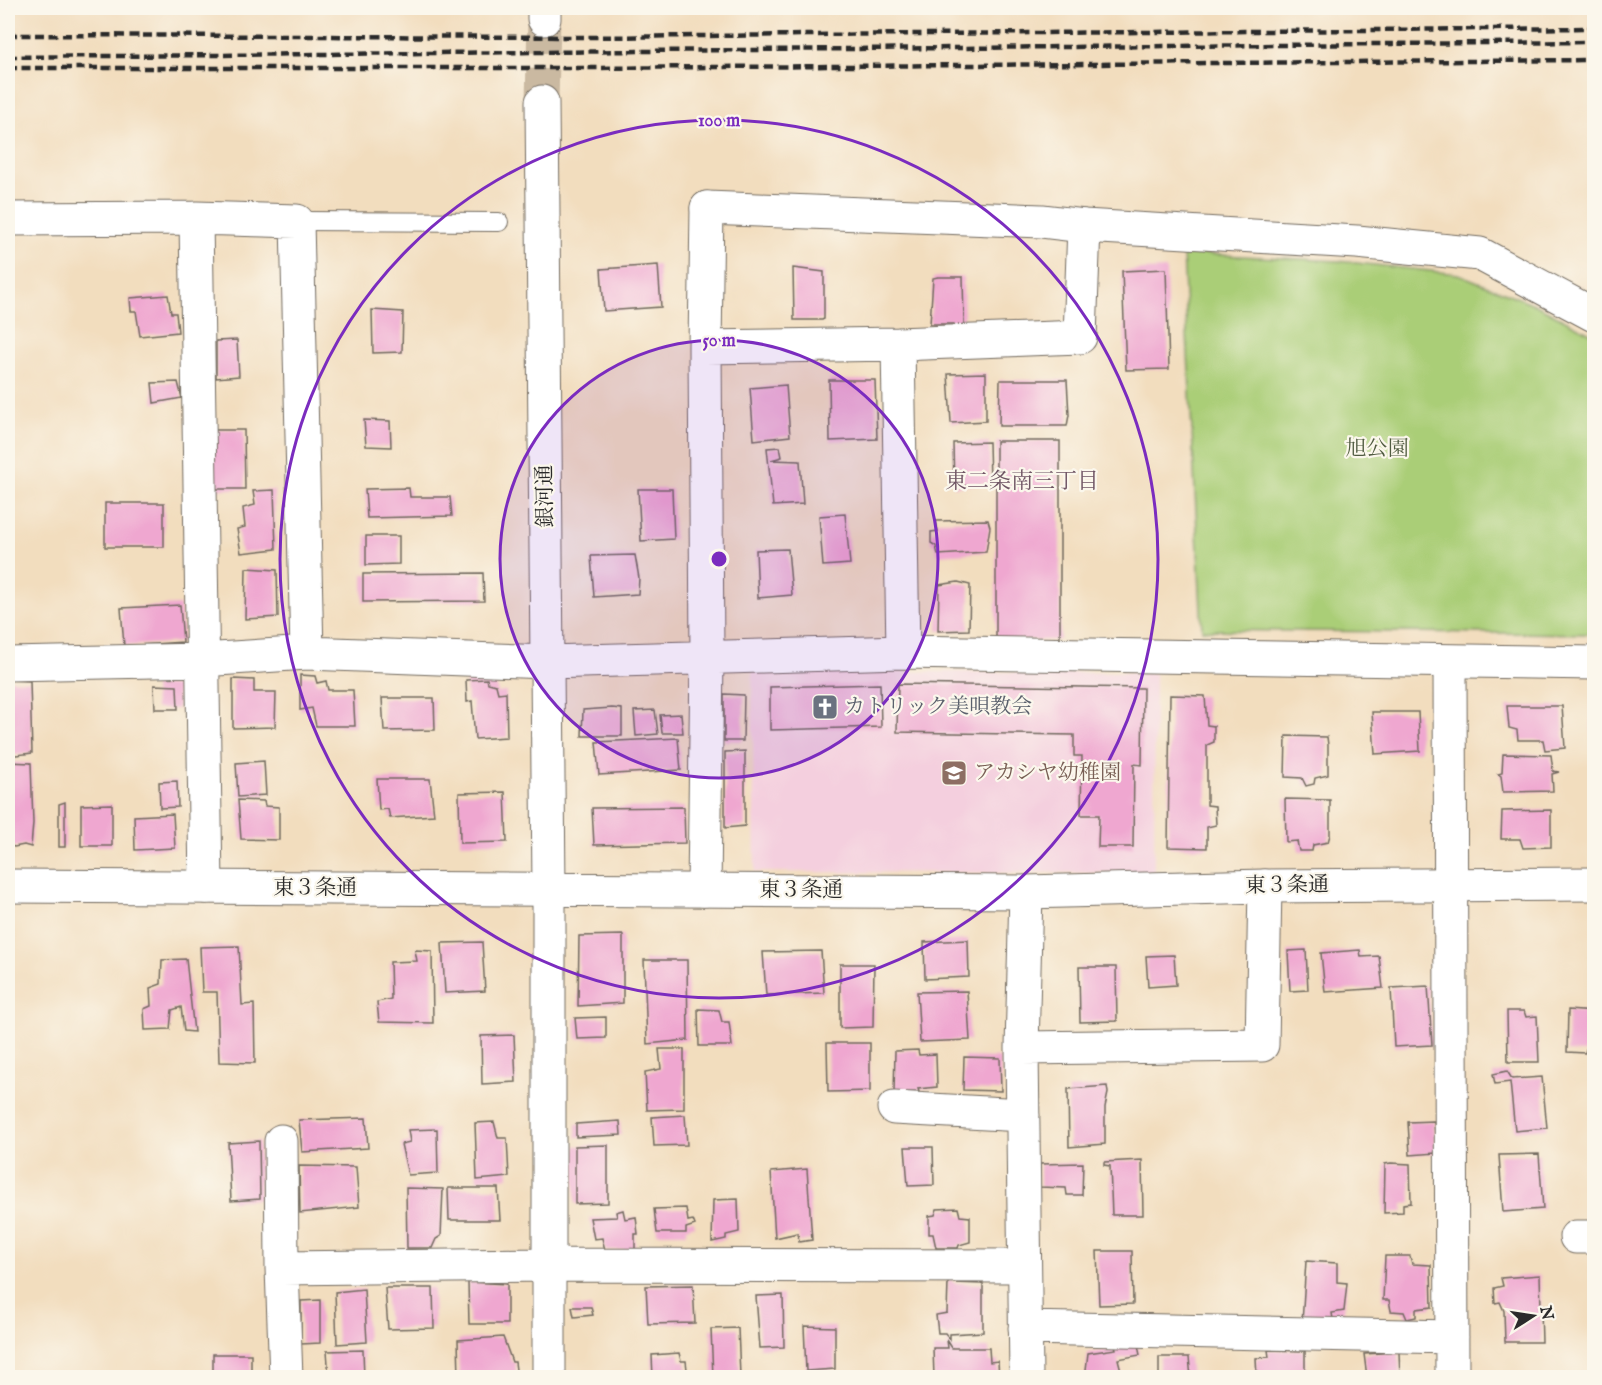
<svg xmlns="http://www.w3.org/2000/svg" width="1602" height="1385" font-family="'IM FELL English','Noto Serif JP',serif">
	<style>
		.built { fill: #f4cfde }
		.green { fill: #aace77; stroke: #6a7c51; stroke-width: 1.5 }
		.building { fill: #efa7d0 }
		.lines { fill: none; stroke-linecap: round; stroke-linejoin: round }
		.secondary-tunnel { stroke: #cab9a1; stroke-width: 33; stroke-dasharray: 33 16; stroke-linecap: butt }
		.lane-casing { stroke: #71695e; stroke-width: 20 }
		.street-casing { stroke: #71695e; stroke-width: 35 }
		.secondary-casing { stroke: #71695e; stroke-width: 35 }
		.lane { stroke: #fff; stroke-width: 18 }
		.street { stroke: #fff; stroke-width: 33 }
		.secondary { stroke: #fff; stroke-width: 33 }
		.rail { stroke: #2b2b2b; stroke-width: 4.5; stroke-dasharray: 9 4.5; stroke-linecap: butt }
		.ring { fill: none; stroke: #7b2cbf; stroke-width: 3 }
		.labels { text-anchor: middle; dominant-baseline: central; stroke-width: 4.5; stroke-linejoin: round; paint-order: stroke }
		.park-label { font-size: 21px; fill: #515c42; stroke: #fbf7ec }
		.street-label { font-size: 21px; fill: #2b2b2b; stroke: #fbf7ec }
		.worship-label { font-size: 21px; fill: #5b616d; stroke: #fbf7ec; text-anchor: start }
		.education-label { font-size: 21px; fill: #785e54; stroke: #fbf7ec; text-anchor: start }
		.neighbourhood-label { font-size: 22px; fill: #705665; stroke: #fbf7ec }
		.centre { fill: #7b2cbf; stroke: #fbf7ec; stroke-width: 3 }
		.ring-label { font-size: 18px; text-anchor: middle; font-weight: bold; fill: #7b2cbf; stroke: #fbf7ec; stroke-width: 4.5; stroke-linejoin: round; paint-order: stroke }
	</style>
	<rect width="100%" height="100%" fill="#fbf7ec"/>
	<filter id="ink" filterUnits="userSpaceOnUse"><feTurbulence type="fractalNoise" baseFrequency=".0167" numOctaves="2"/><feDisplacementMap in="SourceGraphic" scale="12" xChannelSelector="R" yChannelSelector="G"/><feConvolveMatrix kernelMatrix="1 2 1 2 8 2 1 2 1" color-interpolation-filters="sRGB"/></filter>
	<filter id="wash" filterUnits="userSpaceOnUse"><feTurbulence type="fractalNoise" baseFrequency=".008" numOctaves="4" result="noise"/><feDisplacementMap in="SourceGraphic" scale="24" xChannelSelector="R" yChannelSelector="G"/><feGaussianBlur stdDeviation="1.35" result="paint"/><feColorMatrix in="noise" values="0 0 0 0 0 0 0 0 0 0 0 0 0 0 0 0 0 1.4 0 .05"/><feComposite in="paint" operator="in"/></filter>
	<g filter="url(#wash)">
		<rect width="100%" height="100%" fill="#f2ddbe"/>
		<!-- built -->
		<path class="built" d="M752,671L1155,673L1154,873L755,872Z"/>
		<!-- green -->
		<path class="green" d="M1183,253L1338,261L1458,274L1534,304L1594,335V634L1202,630Z"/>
		<g id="blocks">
			<!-- building -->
			<path class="building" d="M658,265L661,307L604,311L601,269Z
				M793,268L824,272V319L822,320H794Z
				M1166,269L1169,369L1126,370L1122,271Z
				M938,277H963L964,324L956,326L954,324H930L933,278Z
				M168,295L171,313H176L178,332L140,336L136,311H131L130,298Z
				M372,310L403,312L402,352L373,353Z
				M237,340L239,376L216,378V341Z
				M986,373V421L951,423L948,374Z
				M829,380H875L877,439L830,441Z
				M1000,380H1067L1069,415L1067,426H999Z
				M178,382L182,398L154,403L152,383Z
				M786,385L790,436L754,440L750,388Z
				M364,420L390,421L391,447L366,446Z
				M213,430H244L245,489H212Z
				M996,441H1060V640H996Z
				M989,442L990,483L954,487L953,443Z
				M780,447L782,457L771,460L800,461L803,504L773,506L767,448Z
				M409,488L410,497H450L452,516L367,518L365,489Z
				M638,489H672L674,539L641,541Z
				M274,490L276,549L241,553L237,529L245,527L243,508L255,505L253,491Z
				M105,503H164V547H105Z
				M845,514L850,564L823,566L819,516Z
				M988,520L990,527L986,552L938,555L936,546L931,543V532L938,531L936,521Z
				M366,536H399V564L366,565Z
				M788,549L792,595L758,598L756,550Z
				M635,555L639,578L638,594L594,597L591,556Z
				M246,568L277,570L278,617L245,619Z
				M483,573L484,601L363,602V574Z
				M958,582L970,585L969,630L938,631L939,585Z
				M180,605L183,642L124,646L121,608Z
				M300,675L315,676L317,683L326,681L328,690H353L355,726H316L312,708L300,710Z
				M233,679L254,680V692H276L275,727L233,728Z
				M487,679L488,683L496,685L498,693L506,692L507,737L475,739L472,701L467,702L466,680Z
				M8,680L30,681L32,753L16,755L8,754Z
				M880,684L881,727L770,730V687Z
				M898,684L1143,688L1142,765L1134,764L1133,847H1098L1099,815H1081L1082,756H1074V735L897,732Z
				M154,685L177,686L178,709H155Z
				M724,694L744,695L743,741H724Z
				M1170,695L1205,696L1207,725L1214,726V742L1207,745V805L1215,806L1216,825L1207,827V848L1168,847Z
				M382,698H434L435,730L384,731Z
				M1594,700V753H1592L1591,701Z
				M1507,706H1562L1565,748L1545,750L1543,740H1518L1517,730L1509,728Z
				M612,708L622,709V736H582L583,710Z
				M655,710L658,734L636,736L634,711Z
				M1372,712H1418L1420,751L1375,754Z
				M681,714L683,733H662L660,715Z
				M1286,736L1327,737L1328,745V775L1315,778L1314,784L1306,786L1302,778L1285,777Z
				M678,738L681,770L599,775L596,742Z
				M745,751V826L725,828V752Z
				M1503,754L1551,755L1553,771L1559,772L1552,774L1553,791L1503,792L1501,776L1498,774L1502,773Z
				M264,761L266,795L238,797L236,763Z
				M8,762L31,763L33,823L31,847L24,845L14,847L8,845Z
				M377,779H430L434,815L390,818L388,809L379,810Z
				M177,781L178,807L160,808L159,782Z
				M505,792L507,842L460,843L459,793Z
				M1285,799L1330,800V835L1328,842L1313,845L1312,851H1299L1297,841L1286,842Z
				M238,800L264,801L265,806L279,807V840L241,839Z
				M65,802V847H59V804Z
				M112,804V846H81V805Z
				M684,807L685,843L594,845L592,808Z
				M1551,810V847L1523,848L1520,839H1501L1502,811Z
				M173,814L175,848L135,850L134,816Z
				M623,935V1003L578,1006L579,936Z
				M968,940L969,977L925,979L924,942Z
				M482,942L485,991L445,993L442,943Z
				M239,946L242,1005L254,1004L255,1063L219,1062L217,992H202L200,947Z
				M415,950L432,951L433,1023L379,1022L377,1002L391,999L390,962L417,961Z
				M1306,950L1308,990L1290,991L1288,951Z
				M1360,950L1361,957L1379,956L1383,988L1325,992L1321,953Z
				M821,951L824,993L766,995L763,952Z
				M1174,955L1176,985L1148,987L1146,956Z
				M186,959L194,1032L184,1031L181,1007L172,1010L170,1029L145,1030L144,1009L151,1006L150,988L161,984L162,960Z
				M644,960H687L688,1040L647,1044Z
				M840,964H874L873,1027L840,1028Z
				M1079,967H1116L1117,1021L1080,1022Z
				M1428,986L1432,1045L1394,1047L1391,988Z
				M967,991L970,1040L920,1042L917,992Z
				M698,1009L719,1010L722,1022H729L732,1046H699Z
				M1568,1010L1594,1012V1047L1586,1049L1585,1053L1567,1052Z
				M1507,1011H1524L1526,1017L1537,1016L1539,1062H1508Z
				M606,1017V1038L577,1039L575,1018Z
				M514,1035L516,1082L482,1084L481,1036Z
				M827,1043H870V1091L828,1092Z
				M659,1049H684V1109L647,1110L645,1072L661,1069Z
				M918,1050L919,1055L936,1054L937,1087L918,1089L919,1092L894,1093L895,1051Z
				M964,1057L1000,1058L1001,1091L963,1090Z
				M1507,1071L1512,1079L1542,1077L1547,1128L1515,1131L1510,1082L1495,1084L1493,1074Z
				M1107,1086L1108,1093L1105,1107V1144L1069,1147L1068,1089Z
				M685,1115L687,1145L654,1146L652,1117Z
				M366,1118L368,1148L302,1152L299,1120Z
				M620,1121L621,1135L576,1137V1124Z
				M1434,1121L1436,1153L1410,1155L1408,1122Z
				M494,1122L498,1138H507L509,1177L477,1180L475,1123Z
				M437,1129L438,1173L408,1175L401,1144L410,1142L408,1130Z
				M259,1141L260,1199L231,1201L228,1143Z
				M608,1145V1203L575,1204V1146Z
				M905,1147H933L934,1185L908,1186Z
				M1539,1154L1543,1209L1503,1212L1499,1155Z
				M1142,1160L1143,1215H1112L1110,1166L1104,1165V1162Z
				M1083,1163L1082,1195H1067L1066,1188L1040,1187V1164Z
				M1391,1163L1410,1164L1411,1203L1403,1204V1212L1384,1213L1385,1164Z
				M299,1166L356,1167L359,1207L300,1213Z
				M807,1169L812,1240L799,1242L798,1233L775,1238L771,1172Z
				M406,1188L443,1189L441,1236L436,1239L432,1248H407Z
				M448,1188H498L500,1220H449Z
				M738,1199L739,1232L726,1235V1239L712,1242L713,1200Z
				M686,1208L688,1221L693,1220L695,1225L686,1228V1233H657L654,1209Z
				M958,1208L960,1216L970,1217V1242L959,1245L958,1248H936L933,1234H929V1216L935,1215L937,1209Z
				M623,1210L625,1219L636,1217L638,1234H635V1250H605L602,1238L594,1239L590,1218L617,1217L616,1212Z
				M1097,1251H1132L1133,1304L1099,1305Z
				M1385,1256H1410L1412,1264L1431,1265L1432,1307L1416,1309V1317L1407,1319L1404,1312L1391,1311L1389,1300H1383Z
				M1306,1261L1337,1263V1282L1347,1283L1344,1311L1332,1313L1334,1325L1302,1323Z
				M1540,1275L1542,1342H1505L1504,1311L1500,1302L1495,1303L1494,1288L1503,1286L1501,1278Z
				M950,1279L954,1283L983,1284V1332L950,1334V1339L945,1333H938L936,1315L947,1313L948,1282Z
				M468,1282L507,1284V1324H469Z
				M693,1285L695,1323L648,1324L646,1286Z
				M385,1288H433L434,1328L388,1329Z
				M364,1289L367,1342L337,1344L335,1292Z
				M783,1295L784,1347L760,1348L756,1296Z
				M320,1300V1343L301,1344V1301Z
				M572,1307H591L593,1315L574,1317Z
				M804,1326L835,1327V1369L806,1371Z
				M738,1328L740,1376L713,1377L711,1329Z
				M503,1337L512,1362H515L517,1378H459L458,1340Z
				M947,1340L952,1348H989L990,1362L998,1361L999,1378H934L933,1348H948Z
				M1115,1345H1138L1140,1355L1118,1359L1123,1378H1085L1088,1353L1116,1349Z
				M363,1350L364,1378H329L327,1351Z
				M1268,1350L1305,1351V1378H1257L1256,1358L1269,1357Z
				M1399,1352L1400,1378L1367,1377L1364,1354Z
				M679,1353L681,1361H686L688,1378H653L652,1355Z
				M213,1354H251V1378H213Z
				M1159,1357H1189L1191,1378H1159Z"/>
		</g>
	</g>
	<g filter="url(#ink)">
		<use href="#blocks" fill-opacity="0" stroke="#71695e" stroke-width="1.5"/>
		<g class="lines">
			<!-- secondary-tunnel -->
			<path class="secondary-tunnel" d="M542,102L544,19"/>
			<defs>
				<path id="lane" d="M297,221L499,222"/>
				<path id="street" d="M196,218L206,887
					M8,219L196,218L297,221L307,653
					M898,344L903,652
					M705,347L898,344L1080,337L1084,226
					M1450,662L1452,1378
					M8,664L202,660L307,653L547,662L903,652L1594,663
					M704,890L707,657L705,347L707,208
					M1026,892L1022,1048L1026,1378
					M1022,1048L1262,1045L1265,886
					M894,1108L1023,1115
					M281,1141L282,1268
					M1576,1237H1594
					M1025,1328L1452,1337
					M286,1378L282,1268L548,1265L1024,1266
					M549,1378V890"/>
				<path id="secondary" d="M544,19V8
					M542,102L549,890
					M707,208L1042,221L1084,226L1357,242L1480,254L1594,315
					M8,886L1026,892L1265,886L1594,884"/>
			</defs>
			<!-- lane casing -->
			<use href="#lane" class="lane-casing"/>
			<!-- street casing -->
			<use href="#street" class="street-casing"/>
			<!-- secondary casing -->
			<use href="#secondary" class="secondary-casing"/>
			<!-- lane -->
			<use href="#lane" class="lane"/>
			<!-- street -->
			<use href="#street" class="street"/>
			<!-- secondary -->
			<use href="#secondary" class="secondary"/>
			<!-- rail -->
			<path class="rail" d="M8,35L588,37L1594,28
				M8,57L1594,42
				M8,68H590L1594,60"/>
		</g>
	</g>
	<!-- distance rings -->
	<circle cx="719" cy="559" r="219" fill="#7b2cbf" fill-opacity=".12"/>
	<g class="ring">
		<circle cx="719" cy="559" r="219"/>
		<circle cx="719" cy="559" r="439"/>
	</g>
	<!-- icons -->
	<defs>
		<symbol id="church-square" viewBox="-11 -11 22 22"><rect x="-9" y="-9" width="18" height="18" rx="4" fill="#6b7280" stroke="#fbf7ec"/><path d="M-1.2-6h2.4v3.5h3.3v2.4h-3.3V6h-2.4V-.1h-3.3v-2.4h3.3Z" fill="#fff"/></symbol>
		<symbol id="school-square" viewBox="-11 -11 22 22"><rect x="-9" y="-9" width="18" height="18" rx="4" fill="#8d6e63" stroke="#fbf7ec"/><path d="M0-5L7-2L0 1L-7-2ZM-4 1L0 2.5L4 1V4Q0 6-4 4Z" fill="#fff"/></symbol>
	</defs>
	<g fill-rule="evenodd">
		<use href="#church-square" x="810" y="692" width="30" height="30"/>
		<use href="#school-square" x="939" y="758" width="30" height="30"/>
	</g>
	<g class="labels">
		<!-- park labels -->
		<g class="park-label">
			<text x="1377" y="449">旭公園</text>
		</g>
		<!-- street labels -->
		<g class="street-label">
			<text transform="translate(546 496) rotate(-91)">銀河通</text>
			<text transform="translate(1287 886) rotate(-1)">東３条通</text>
			<text x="315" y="888">東３条通</text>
			<text x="801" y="890">東３条通</text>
		</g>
		<!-- worship labels -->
		<g class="worship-label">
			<text x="844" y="707">カトリック美唄教会</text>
		</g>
		<!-- education labels -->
		<g class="education-label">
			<text x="974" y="773">アカシヤ幼稚園</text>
		</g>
		<!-- neighbourhood labels -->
		<g class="neighbourhood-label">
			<text x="1022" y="482">東二条南三丁目</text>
		</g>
	</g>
	<circle cx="719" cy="559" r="9" class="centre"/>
	<g class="ring-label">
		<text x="719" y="126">100 m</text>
		<text x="719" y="346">50 m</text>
	</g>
	<!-- margin -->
	<rect width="1602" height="1385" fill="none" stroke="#fbf7ec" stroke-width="30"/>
	<!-- north arrow -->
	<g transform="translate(1533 1316) rotate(78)" stroke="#fbf7ec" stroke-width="4.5" paint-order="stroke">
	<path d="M0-4.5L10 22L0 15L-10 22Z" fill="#2b2b2b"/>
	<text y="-9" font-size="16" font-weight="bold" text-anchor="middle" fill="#2b2b2b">N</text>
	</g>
</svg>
